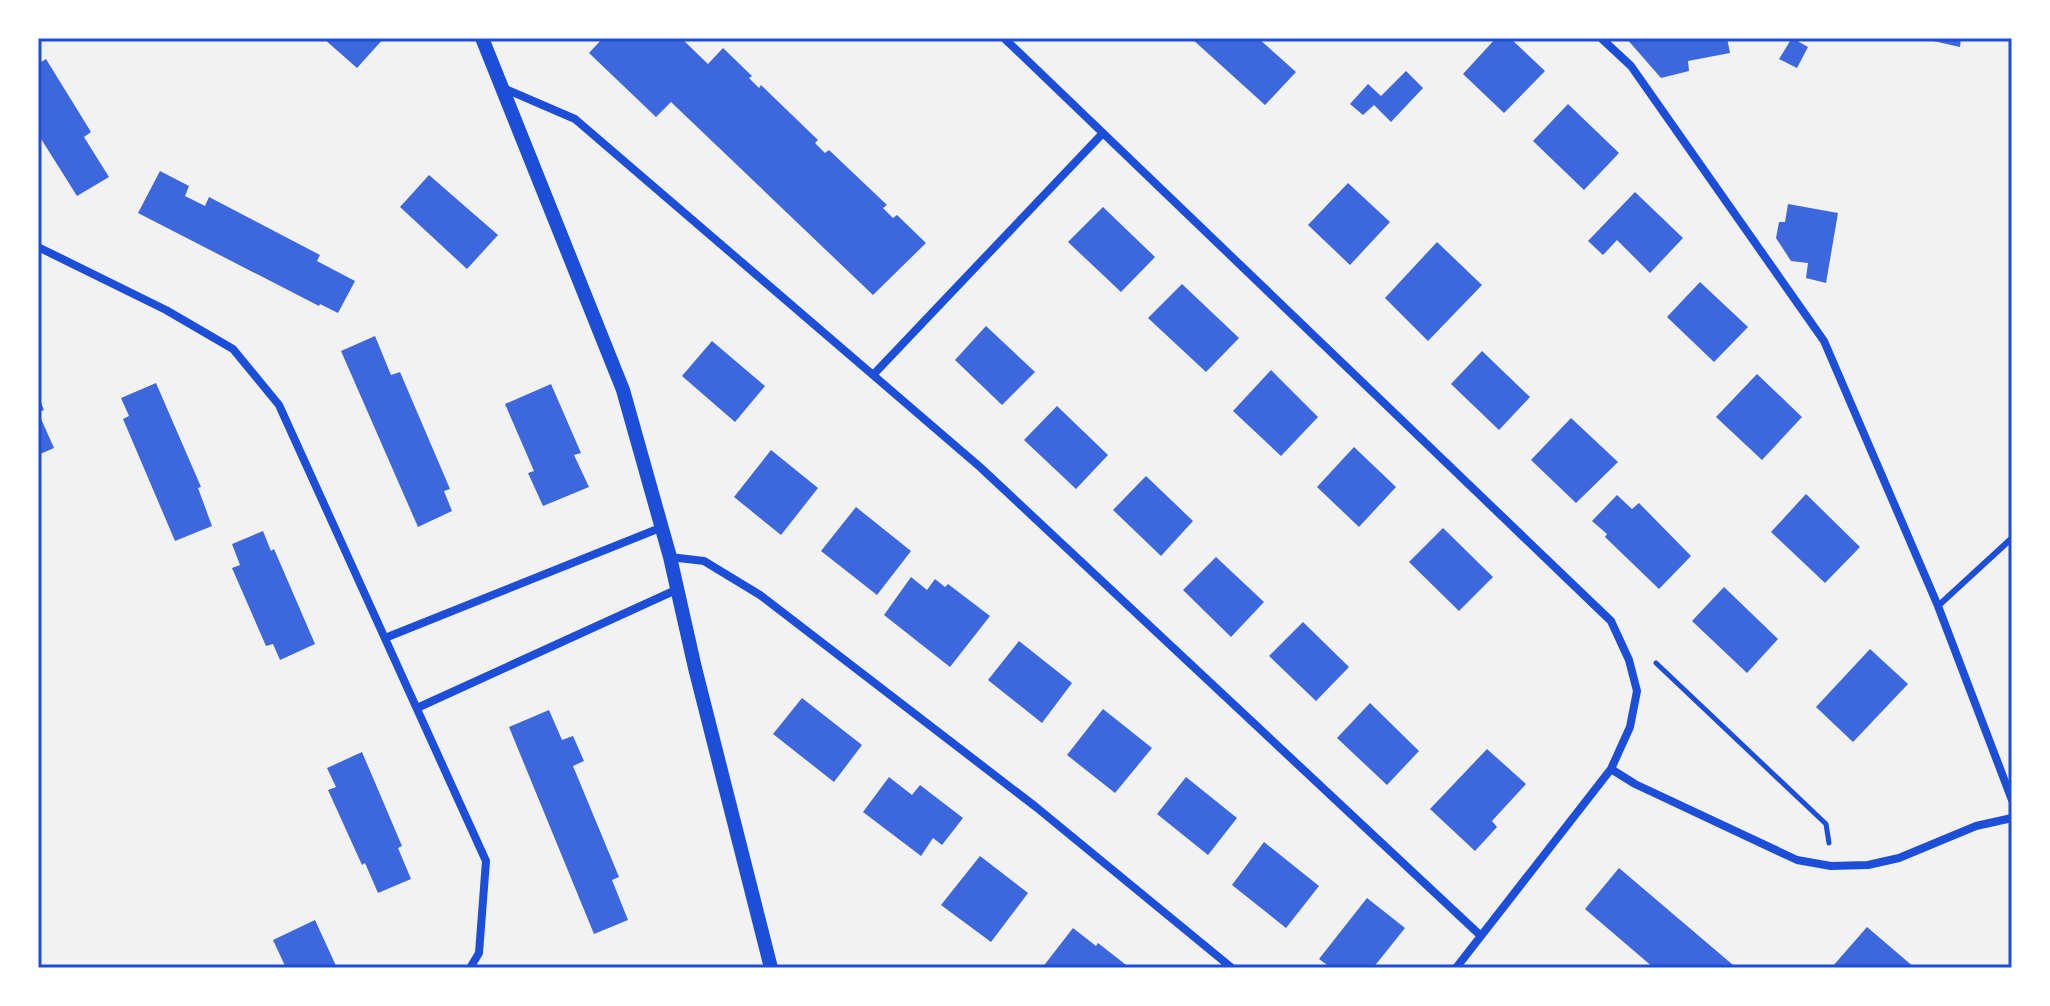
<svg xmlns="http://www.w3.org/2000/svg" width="2050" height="1006" font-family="Raleway,sans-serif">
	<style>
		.building { fill: #3d67dc }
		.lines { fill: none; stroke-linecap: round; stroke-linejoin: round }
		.path { stroke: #1d4ed8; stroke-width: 5 }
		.service { stroke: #1d4ed8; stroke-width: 6 }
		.minor { stroke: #1d4ed8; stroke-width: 8 }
		.tertiary { stroke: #1d4ed8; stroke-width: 14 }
		.neatline { fill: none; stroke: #1d4ed8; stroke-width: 3 }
	</style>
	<rect width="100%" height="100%" fill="#f2f2f2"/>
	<!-- building -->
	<path class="building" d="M323,38H384L357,68Z
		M603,38H674L676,40L681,38L708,64L723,48L752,76L749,78L759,88L761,85L818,140L815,143L825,153L829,150L887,205L883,208L893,218L897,215L926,243L873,295L671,102L656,117L589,53Z
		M1191,38H1258L1296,72L1265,105Z
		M1496,38H1510L1545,71L1504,113L1463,74Z
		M1626,38H1727L1730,53L1688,61L1689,71L1661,78Z
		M1792,38L1808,47L1797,68L1779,59Z
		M1920,38H1961L1960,47Z
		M46,59L91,132L84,137L109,177L77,196L38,134V64Z
		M1406,71L1423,88L1391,122L1374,105L1363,115L1350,104L1368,84L1381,96Z
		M1568,104L1619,153L1584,190L1533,141Z
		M160,171L189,186L185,196L205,206L209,197L320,255L317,261L355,281L338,313L320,304L319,306L138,213Z
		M429,175L498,235L467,269L400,207Z
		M1348,183L1390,222L1350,265L1308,225Z
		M1635,192L1683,238L1650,273L1617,240L1603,255L1588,241Z
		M1788,204L1838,213L1826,283L1806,278L1808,263L1791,261L1776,238L1779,222H1785Z
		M1103,207L1155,257L1121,292L1068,242Z
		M1437,242L1482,285L1428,341L1385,298Z
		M1700,282L1748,327L1714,362L1667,317Z
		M1182,284L1239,338L1206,372L1148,318Z
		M986,326L1035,372L1002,405L955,360Z
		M375,336L391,375L400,372L450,489L444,491L452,511L418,527L341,351Z
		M712,341L765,386L735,422L682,376Z
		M1482,351L1530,397L1499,430L1451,384Z
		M1271,370L1318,417L1281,456L1233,411Z
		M1757,374L1802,417L1762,460L1716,417Z
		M156,383L201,487L198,488L212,526L175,541L123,419L129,416L121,398Z
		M551,384L581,453L574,455L589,487L543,506L528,473L534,471L505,404Z
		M38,395L44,410L38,412L54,448L38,455Z
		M1057,406L1108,455L1076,489L1024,440Z
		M1571,418L1618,462L1576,503L1531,460Z
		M1354,447L1396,487L1359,527L1317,487Z
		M771,450L818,488L781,535L734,497Z
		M1146,476L1193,521L1161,556L1113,510Z
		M1806,494L1860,547L1825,583L1771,532Z
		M1617,495L1632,509L1639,503L1691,556L1659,589L1605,537L1607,534L1592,521Z
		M856,507L911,551L877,595L821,551Z
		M1443,528L1493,577L1459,611L1409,562Z
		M263,531L271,551L274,549L315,644L280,660L273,644L266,646L232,568L240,565L232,544Z
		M1216,557L1264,602L1231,637L1183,590Z
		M911,577L927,590L935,579L945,587L948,584L990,616L950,667L884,615Z
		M1724,587L1778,639L1747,673L1692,621Z
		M1303,622L1349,667L1316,701L1269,656Z
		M1019,641L1072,683L1042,723L988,680Z
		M1870,649L1908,684L1853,742L1816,707Z
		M802,698L862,745L834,782L773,734Z
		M1370,703L1419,751L1387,785L1337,738Z
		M1103,709L1152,748L1115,793L1067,755Z
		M549,710L562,740L573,736L584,761L573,766L619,877L612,880L628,920L594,934L509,727Z
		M1487,749L1526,784L1492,821L1497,827L1475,851L1430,809Z
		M362,752L402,846L398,848L411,879L378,893L365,863L362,865L328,790L336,787L327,768Z
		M889,777L912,795L920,785L963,818L942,845L933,838L921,856L863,812Z
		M1186,777L1237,818L1208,855L1157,814Z
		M1264,842L1319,886L1286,928L1232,885Z
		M980,856L1028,893L991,942L941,905Z
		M1619,868L1733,965L1730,968H1654L1585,909Z
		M1367,898L1405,928L1373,968H1331L1319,959Z
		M315,920L337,968H286L273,940Z
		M1867,927L1915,968H1836L1833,966Z
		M1073,928L1096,946L1098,943L1130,968H1042Z"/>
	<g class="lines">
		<!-- path -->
		<path class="path" d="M1656,663L1826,824L1829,843"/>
		<!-- service -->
		<path class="service" d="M1938,606L2012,538"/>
		<!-- minor -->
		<path class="minor" d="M1004,38L1611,621L1629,660L1637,691L1630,727L1611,769L1456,968
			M1601,38L1631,66L1824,341L1938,606L2012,800
			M501,87L575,119L873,375L980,467L1481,936
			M38,247L166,310L233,349L279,405L486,861L479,953L470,968
			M873,375L1103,133
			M670,557L704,561L760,595L1036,807L1232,968
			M385,638L660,528
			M417,708L678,589
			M1611,769L1635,784L1797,860L1831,866L1868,865L1899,858L1976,826L2012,818"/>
		<!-- tertiary -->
		<path class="tertiary" d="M482,38L623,390L670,557L695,668L771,968"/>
	</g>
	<!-- border -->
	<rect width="2050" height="1006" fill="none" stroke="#ffffff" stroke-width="80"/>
	<rect x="40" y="40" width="1970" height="926" class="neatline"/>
</svg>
